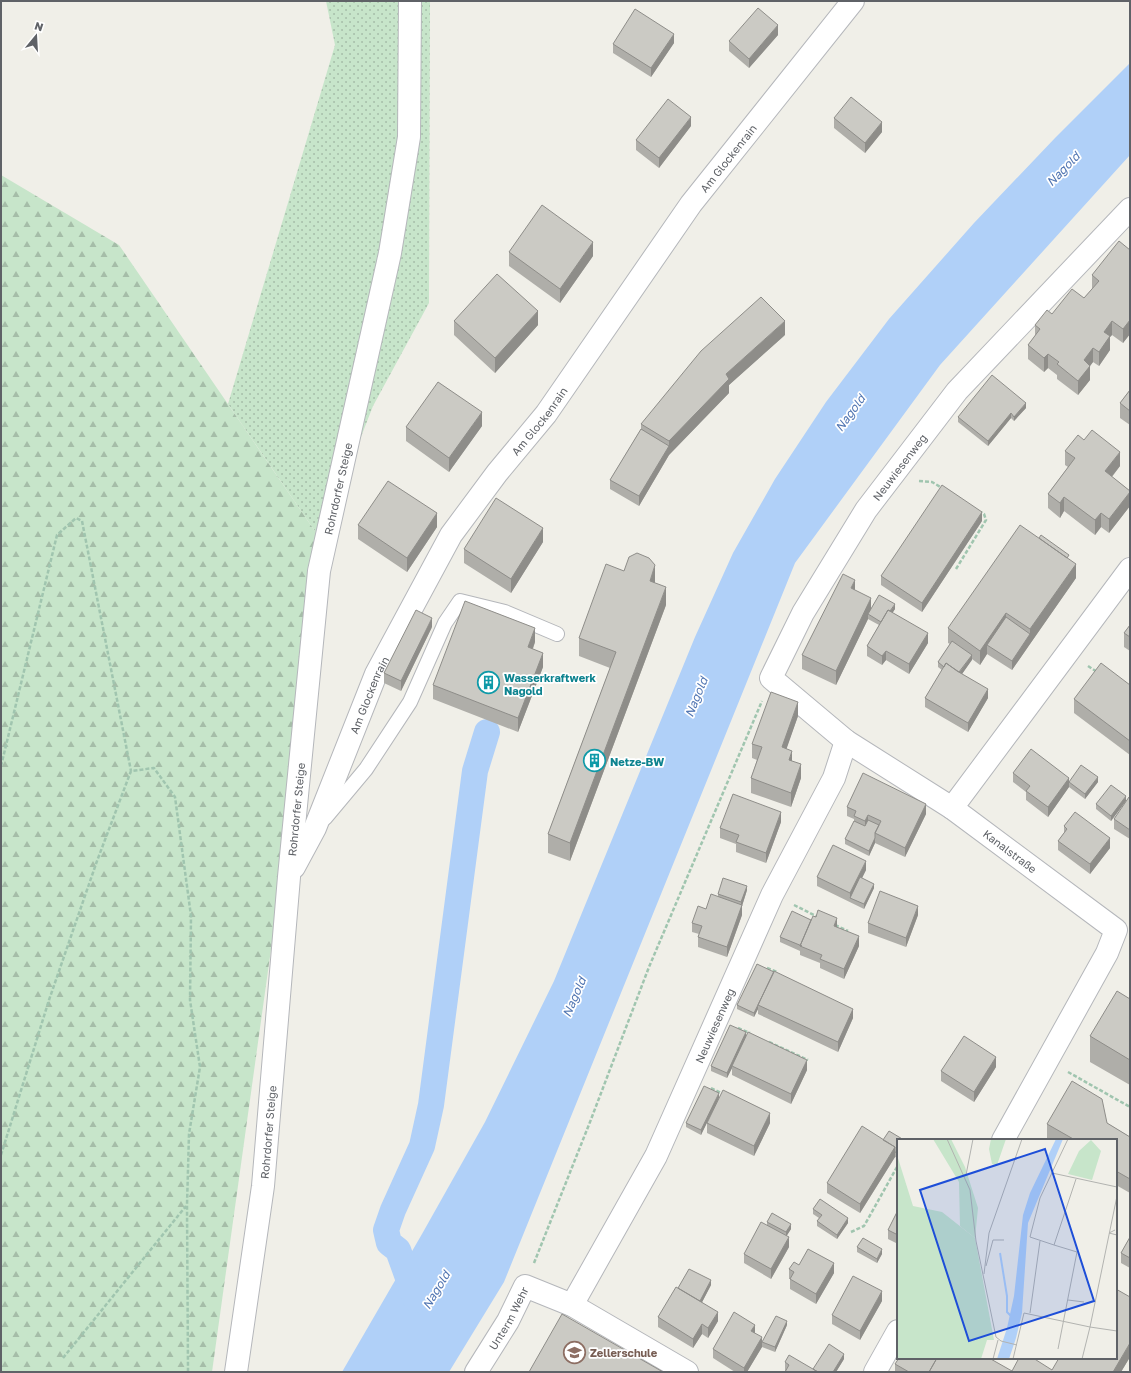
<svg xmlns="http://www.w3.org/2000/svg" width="1131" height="1373" font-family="'Golos Text',sans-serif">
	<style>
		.grass { fill: url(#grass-dots) }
		.forest { fill: url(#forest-firs) }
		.water { fill: #b0d0f8 }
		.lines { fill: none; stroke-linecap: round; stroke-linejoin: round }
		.canal { stroke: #b0d0f8; stroke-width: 26 }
		.service-casing { stroke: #b5b7bb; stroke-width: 16 }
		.minor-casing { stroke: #b5b7bb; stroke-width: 24 }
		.path { stroke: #a0c5af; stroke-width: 2.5; stroke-dasharray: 4 2; stroke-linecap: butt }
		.service { stroke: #fff; stroke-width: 14 }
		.minor { stroke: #fff; stroke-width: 22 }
		.wall { fill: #afaea9 }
		.shaded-wall { fill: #8e8d89 }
		.building { fill: #cbcac4; stroke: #8e8d89 }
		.labels { text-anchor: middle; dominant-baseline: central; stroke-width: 3.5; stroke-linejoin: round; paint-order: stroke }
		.street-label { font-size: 11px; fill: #5f6267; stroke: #fff }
		.culture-label { font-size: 11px; font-weight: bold; fill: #0d838f; stroke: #fff; text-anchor: start }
		.education-label { font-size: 11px; font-weight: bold; fill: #785e54; stroke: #fff; text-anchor: start }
		.water-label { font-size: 12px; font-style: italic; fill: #5075b2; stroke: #fff }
		.inset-river { fill: none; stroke: #b0d0f8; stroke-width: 2 }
		.inset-road { fill: none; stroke: #b2b3b0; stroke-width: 1 }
		.view { fill: #1d4ed8; fill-opacity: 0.15; stroke: #1d4ed8; stroke-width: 2 }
		.inset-edge { fill: none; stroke: #5f6267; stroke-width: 2 }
	</style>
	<defs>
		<pattern id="grass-dots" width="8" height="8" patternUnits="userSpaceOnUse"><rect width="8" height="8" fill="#c7e5ca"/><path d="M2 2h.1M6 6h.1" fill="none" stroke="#a5bda8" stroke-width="1.8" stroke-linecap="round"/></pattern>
		<pattern id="forest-firs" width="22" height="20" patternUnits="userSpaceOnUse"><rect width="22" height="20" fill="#c7e5ca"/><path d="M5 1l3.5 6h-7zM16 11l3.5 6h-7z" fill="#a5bda8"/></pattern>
	</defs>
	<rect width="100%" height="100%" fill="#f0efe8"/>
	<!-- grass -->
	<path class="grass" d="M326,1H430L429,303L373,406L321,540L228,404L335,45Z"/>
	<!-- forest -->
	<path class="forest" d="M1,175L119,245L321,540L291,806L212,1372H1Z"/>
	<!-- water -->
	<path class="water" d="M1130,63V155L940,365L795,563L504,1282L449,1372H342L422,1234L485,1122L554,981L695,637L733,553L775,479L826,402L889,319L974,223L1055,138Z"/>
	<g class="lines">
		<!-- canal -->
		<path class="canal" d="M416,1300L398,1250L389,1243L386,1230L393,1210L422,1146L431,1105L475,771L487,732"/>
		<defs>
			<path id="service" d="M325,818L366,769L410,702L445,623L460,601L505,612L557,634"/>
			<g id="minor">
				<path id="s1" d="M952,808L846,741L771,678L803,613L866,510L957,391L1130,209"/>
				<path id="s2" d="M294,867L315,828L376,674L451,535L497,473L546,414L691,204L853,1"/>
				<path d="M1003,1140L1107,953L1116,930L952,808L1130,569"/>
				<path id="s3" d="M572,1305L656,1156L772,895L834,778L846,741"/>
				<path id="s4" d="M236,1372L263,1186L289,877L319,571L390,253L409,137L410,1"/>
				<path id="s5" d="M476,1372L508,1321L525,1286L572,1305L687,1372"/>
				<path d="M875,1372L898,1331"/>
			</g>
		</defs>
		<!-- service casing -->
		<use href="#service" class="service-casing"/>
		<!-- minor casing -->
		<use href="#minor" class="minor-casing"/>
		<!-- path -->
		<path class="path" d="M919,481L932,482L942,488
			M956,569L986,520L984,514L981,512
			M1088,666L1097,672
			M1,766L57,535L76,518L82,521L131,771
			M794,905L818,917
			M835,925L848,931
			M767,968L777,972
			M738,1028L750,1033
			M769,1042L808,1060
			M1068,1072L1130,1107
			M711,1088L723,1094
			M1,1155L49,1000L97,861L131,771L154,768L175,797L191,916L190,1000L200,1067L189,1134L187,1205L188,1372
			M851,1232L864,1226L897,1167
			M534,1263L590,1122L649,967L762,701
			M63,1358L186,1206"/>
		<!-- service -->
		<use href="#service" class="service"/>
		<!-- minor -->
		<use href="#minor" class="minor"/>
	</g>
	<!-- wall -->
	<path class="wall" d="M778,35L749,68L729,51V41Z
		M674,43L651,77L613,53V44Z
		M834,118L882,132L865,153L834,128Z
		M691,126L659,168L636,150V140Z
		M1130,250V334L1123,343L1112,335L1110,337V350L1099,366L1093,362L1090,366V380L1078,395L1057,379V375L1048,368L1044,372L1028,359V345L1035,336V325L1052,314L1084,298L1092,289V275Z
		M509,252L593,256L560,303L509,266Z
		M454,321L538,325L495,373L454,335Z
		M785,335L729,385V393L669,455L639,506L610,489V480L641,429V424Z
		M1130,381V425L1120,418V403L1129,391V383Z
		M1026,408L1014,421L1011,418L988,446L958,422V417Z
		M482,426L449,472L406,441V427Z
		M1065,451L1120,466L1112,477L1130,491V506L1109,533L1101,527L1095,535L1064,511L1060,518L1048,508V494L1068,467L1065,465Z
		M982,521L922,612L881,585V576Z
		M358,525L437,527L407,572L358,539Z
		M543,542L511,593L464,563V549Z
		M1069,559L1076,578L1030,644L1012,670L987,654L980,665L972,659L962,674L988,698L968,732L925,707V698L942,670L938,667V662L950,644L948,643V628Z
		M855,590L871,608L895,609L892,613L928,643L909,674L886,660L882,665L867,656V646L879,625L868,619L836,685L802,669V655Z
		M666,605L570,861L548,853V834L610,668L579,656V638Z
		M1130,625V651L1124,647V633Z
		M432,627L401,691L384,683V673Z
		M535,642L533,649L543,667L518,732L433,699V685Z
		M1130,685V755L1074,713V699Z
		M798,716L786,749L801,778L791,807L751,793V778L757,760L752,758V744Z
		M1013,773L1069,782H1098L1085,799L1069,787L1048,817L1026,800V792L1013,782Z
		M1130,798V847V839L1114,829V819Z
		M1126,801L1111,821L1096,809V804Z
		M847,807L926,814L905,857L875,843L869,856L845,844V839L854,821V819L847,816Z
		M781,822L766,863L736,852V844L720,838V828Z
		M1064,826L1110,848L1090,874L1058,850V841L1064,833Z
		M866,870L862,878L874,888L864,909L817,886V877Z
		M747,890L742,906V915L727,957L698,947V937L699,934L692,932V923L718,897V894Z
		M918,915L906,947L868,933V923Z
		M811,920L837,927L859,946L844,979L820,968V963L800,955V951L780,942V937Z
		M757,964L853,1018L838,1052L758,1014V1009L754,1017L737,1009V1005Z
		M1130,999V1085L1090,1062V1036Z
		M746,1036L807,1070L791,1104L732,1075V1068L727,1078L711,1071V1066Z
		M996,1067L974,1102L941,1081V1071Z
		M719,1098L701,1135L686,1127V1123Z
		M707,1123H770L754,1156L707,1133Z
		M1107,1123L1130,1137V1193L1116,1185V1140H1051L1047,1138V1124Z
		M883,1140H898V1158L895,1157L860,1213L827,1193V1183Z
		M813,1209L848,1223L837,1239L817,1226V1221L819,1218L813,1214Z
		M898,1210V1244L888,1239V1230Z
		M767,1222L791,1229L786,1236L789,1247L771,1279L744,1263V1254L767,1225Z
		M1130,1237V1268L1121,1263V1253Z
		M857,1247L882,1254L877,1263L857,1252Z
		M799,1265L834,1273L816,1304L790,1289V1279H789V1269Z
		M711,1285L702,1302L718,1321L708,1338L702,1334L693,1348L658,1327V1317L678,1288Z
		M882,1301L860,1340L832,1324V1315Z
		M787,1325L775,1352L762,1347L747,1372H735L713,1358V1349L755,1333L762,1342Z
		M1130,1357L1121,1372H895V1364L1012,1371L1052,1370Z
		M844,1359L836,1372H785V1362L813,1369Z"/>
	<!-- shaded-wall -->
	<path class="shaded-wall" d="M778,25V35L749,68V59Z
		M674,34V43L651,77V68Z
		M691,117V126L659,168V158Z
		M882,122V132L865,153V143Z
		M593,242V256L560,303V289Z
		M538,311V325L495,373V358Z
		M1130,320V334L1123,343V329Z
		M785,321V335L729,385V393L669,455L639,506V496L669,446V441L726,374Z
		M1112,321V335L1110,337V350L1099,366V352L1104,332Z
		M1093,348V362L1090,366V380L1078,395V381L1084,360Z
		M1048,354V368L1044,372V358Z
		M1026,403V408L1014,421V417Z
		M482,412V426L449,472V458Z
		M1011,413V418L988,446V441Z
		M1120,452V466L1105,485V471Z
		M1130,492V506L1109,533V519Z
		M1064,497V511L1060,518V503Z
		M982,512V521L922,612V603Z
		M437,513V527L407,572V558Z
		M1101,513V527L1095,535V520Z
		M543,528V542L511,593V579Z
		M1076,564V578L1030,644L1012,670V661L1030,634V629Z
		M655,565V584L650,581Z
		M855,580V594L851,588Z
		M666,587V605L570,861V843Z
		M871,598V612L868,614V619L836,685V671Z
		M895,604V609L883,628V623Z
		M1006,613V627L987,645V654L980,665V651Z
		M432,618V627L401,691V681Z
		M535,628V642L528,661V647Z
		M928,633V643L909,674V664Z
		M886,651V660L882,665V656Z
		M543,653V667L518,732V718Z
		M972,655V660L957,681V676Z
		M988,689V698L968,732V723Z
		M798,702V716L782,762V747Z
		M792,751V765L789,760Z
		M801,764V778L791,807V793Z
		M1098,777V782L1085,799V794Z
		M1069,778V787L1048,817V807Z
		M1126,796V801L1111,821V816Z
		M926,804V814L905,857V848Z
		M781,812V822L766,863V853Z
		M868,815V825L865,831V821Z
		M875,838V843L869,856V851Z
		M1110,838V848L1090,874V864Z
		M866,861V870L852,898H850V893Z
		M874,884V888L864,909V904Z
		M747,886V890L742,906V915L727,957V947L741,906V902Z
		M918,906V915L906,947V938Z
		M837,918V928L834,926Z
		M859,936V946L844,979V969Z
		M774,972L758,1005V1009L754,1017V1013Z
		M853,1009V1018L838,1052V1042Z
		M746,1032V1037L732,1066V1068L727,1078V1073Z
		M996,1057V1067L974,1102V1092Z
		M807,1060V1070L791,1104V1094Z
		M719,1093V1098L701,1135V1130Z
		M770,1113V1123L754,1156V1146Z
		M895,1147V1157L860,1213V1204Z
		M848,1218V1223L837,1239V1235Z
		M791,1224V1229L786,1237V1232Z
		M789,1237V1247L771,1279V1269Z
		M882,1249V1254L877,1263V1259Z
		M834,1263V1273L816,1304V1294Z
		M711,1280V1285L698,1310V1305Z
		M882,1291V1301L860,1340V1331Z
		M718,1312V1321L708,1338V1328Z
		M787,1321V1325L775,1352V1347Z
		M702,1324V1334L693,1348V1339Z
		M755,1325V1334L751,1331Z
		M762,1337V1347L747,1372H744V1368Z
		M1130,1343V1357L1121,1372H1113Z
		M844,1354V1359L836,1372H833Z"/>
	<!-- building -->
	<path class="building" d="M758,8L778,25L749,59L729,41Z
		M635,9L674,34L651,68L613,44Z
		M851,97L882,122L865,143L834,118Z
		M668,99L691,117L659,158L636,140Z
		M542,205L593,242L560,289L509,252Z
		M1119,241L1130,250V320L1123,329L1112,321L1104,332L1110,336L1099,352L1093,348L1084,360L1090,366L1078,381L1057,364L1059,362L1048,354L1044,358L1028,345L1040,329L1035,325L1047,310L1052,314L1072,289L1084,298L1099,281L1092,275Z
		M497,274L538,311L495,358L454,321Z
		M761,297L785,321L726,374L729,379L669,441L641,424L701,351Z
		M992,375L1026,403L1014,417L1011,413L988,441L958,417Z
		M438,382L482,412L449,458L406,427Z
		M1130,390V411L1120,403Z
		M641,429L669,446L639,496L610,480Z
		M1092,430L1120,452L1105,471L1130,491V492L1109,519L1101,513L1095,520L1064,497L1060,503L1048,494L1075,458L1065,451L1078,435L1084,440Z
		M388,481L437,513L407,558L358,525Z
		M942,485L982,512L922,603L881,576Z
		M496,498L543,528L511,579L464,549Z
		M1020,525L1076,564L1030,629L1006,613L980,651L948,628Z
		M1041,535L1069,555L1067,558L1039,538Z
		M637,553L649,558L655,565L650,581L666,587L570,843L548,834L616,652L579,638L606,564L624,571L629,557Z
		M843,574L855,580L851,588L871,598L836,671L802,655Z
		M879,595L895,604L890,611L888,610L881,622L868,614Z
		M465,601L535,628L528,647L543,653L518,718L433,685Z
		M416,610L432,618L401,681L384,673Z
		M888,610L928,633L909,664L886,651L882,656L867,646Z
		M1006,617L1030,634L1012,661L987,645Z
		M1130,625V637L1124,633Z
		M952,641L972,655L959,672L946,663L944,667L938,662Z
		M946,663L957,671L988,689L968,723L925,698Z
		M1101,663L1130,685V693L1129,694L1130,695V741L1074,699Z
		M771,692L798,702L782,747L792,751L789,760L801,764L791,793L751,778L762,747L752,744Z
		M1031,749L1069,778L1048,807L1026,791L1030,786L1013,773Z
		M1081,765L1098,777L1085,794L1069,782Z
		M863,773L926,804L905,848L875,833L881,821L868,815L865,821L854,816L856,811L847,807Z
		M1111,785L1126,796L1111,816L1096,804Z
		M733,794L781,812L766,853L736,842L739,835L720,828Z
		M1129,797L1130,798V830L1114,819Z
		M1075,812L1110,838L1090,864L1058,841L1067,829L1064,826Z
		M868,820L879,825L875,833V838L869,851L845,839L854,821L865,826Z
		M833,845L866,861L850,893L817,877Z
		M860,877L874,884L864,904L850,898Z
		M723,878L747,886L741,902L718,894Z
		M880,891L918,906L906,938L868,923Z
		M711,894L742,905L727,947L698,937L702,926L692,923L698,906L706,909Z
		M818,910L837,918L834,926L859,936L844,969L820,959L822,955L800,946L813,916L816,917Z
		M792,911L811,920L800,946H802L780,937Z
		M757,964L774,972L754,1013L737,1005Z
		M774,971L853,1009L838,1042L758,1005Z
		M1117,991L1130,999V1060L1090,1036Z
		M730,1025L746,1032L727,1073L711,1066Z
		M748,1032L807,1060L791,1094L732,1066Z
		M964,1036L996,1057L974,1092L941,1071Z
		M1072,1081L1102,1099L1107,1123L1130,1137V1179L1116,1171V1159L1117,1158L1116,1157V1140H1075L1047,1124Z
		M704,1086L719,1093L701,1130L686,1123Z
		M723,1090L770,1113L754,1146L707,1123Z
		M862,1126L895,1147L860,1204L827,1183Z
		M889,1131L904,1140H898V1153L895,1152V1147L883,1140Z
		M820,1199L848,1218L837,1235L817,1221L822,1215L813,1209Z
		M898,1210V1235L888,1230Z
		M772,1213L791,1224L786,1232L767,1222Z
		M761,1222L789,1237L771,1269L744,1254Z
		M1130,1237V1258L1121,1253Z
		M863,1238L882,1249L877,1259L857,1247Z
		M808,1249L834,1263L816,1294L790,1279L794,1272L789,1269L794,1262L799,1265Z
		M689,1269L711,1280L700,1301L678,1288Z
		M853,1276L882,1291L860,1331L832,1315Z
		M676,1287L718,1312L708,1328L702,1324L693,1339L658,1317Z
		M1116,1289L1130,1297V1343L1113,1372H929L937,1358H989L1012,1371L1019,1358H1033L1052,1370L1059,1358H1116Z
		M734,1312L755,1325L751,1331L762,1337L744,1368L713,1349Z
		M562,1314L663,1372H529Z
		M776,1316L787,1321L775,1347L762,1342Z
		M829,1344L844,1354L833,1372H818L813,1369Z
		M789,1355L818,1372H785L789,1365L785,1362Z
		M899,1358H937L929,1372H909L895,1364Z"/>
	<!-- icons -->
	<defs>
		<symbol id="building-ring" viewBox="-11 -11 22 22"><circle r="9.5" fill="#fff" stroke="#0f9aa8" stroke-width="1.5"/><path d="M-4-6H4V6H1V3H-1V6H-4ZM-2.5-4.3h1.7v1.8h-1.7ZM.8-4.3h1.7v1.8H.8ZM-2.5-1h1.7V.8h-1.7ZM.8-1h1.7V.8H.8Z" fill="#0f9aa8"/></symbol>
		<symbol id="school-ring" viewBox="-11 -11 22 22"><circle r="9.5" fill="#fff" stroke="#8d6e63" stroke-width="1.5"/><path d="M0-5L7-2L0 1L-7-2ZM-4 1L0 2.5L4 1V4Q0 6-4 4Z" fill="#8d6e63"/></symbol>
	</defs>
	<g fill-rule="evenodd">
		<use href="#building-ring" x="476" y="670" width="25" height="25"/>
		<use href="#building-ring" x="582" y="748" width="25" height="25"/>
		<use href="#school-ring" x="562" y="1340" width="25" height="25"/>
	</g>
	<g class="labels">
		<!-- street labels -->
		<g class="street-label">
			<text stroke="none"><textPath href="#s2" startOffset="836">Am Glockenrain</textPath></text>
			<text stroke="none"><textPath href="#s2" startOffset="512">Am Glockenrain</textPath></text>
			<text stroke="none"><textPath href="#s1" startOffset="471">Neuwiesenweg</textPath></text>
			<text stroke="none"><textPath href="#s4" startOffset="890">Rohrdorfer Steige</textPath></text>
			<text stroke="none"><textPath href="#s2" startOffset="188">Am Glockenrain</textPath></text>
			<text stroke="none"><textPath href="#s4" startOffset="566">Rohrdorfer Steige</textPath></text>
			<text transform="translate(1010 851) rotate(37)">Kanalstraße</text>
			<text stroke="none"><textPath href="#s3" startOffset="314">Neuwiesenweg</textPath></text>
			<text stroke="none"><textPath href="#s4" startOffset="242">Rohrdorfer Steige</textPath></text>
			<text stroke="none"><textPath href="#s5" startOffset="63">Unterm Wehr</textPath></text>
		</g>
		<!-- culture labels -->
		<g class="culture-label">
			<text x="504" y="677">Wasserkraftwerk<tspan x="504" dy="13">Nagold</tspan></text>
			<text x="610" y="761">Netze-BW</text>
		</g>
		<!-- education labels -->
		<g class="education-label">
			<text x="590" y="1352">Zellerschule</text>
		</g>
		<!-- water labels -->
		<g class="water-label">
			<text transform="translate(1063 169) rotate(-46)">Nagold</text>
			<text transform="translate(850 413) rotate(-54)">Nagold</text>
			<text transform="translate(696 697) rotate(-68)">Nagold</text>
			<text transform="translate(574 997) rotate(-67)">Nagold</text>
			<text transform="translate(436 1290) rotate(-59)">Nagold</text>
		</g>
	</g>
	<!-- overview -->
	<g transform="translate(897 1139)">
		<rect width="220" height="220" fill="#f0efe8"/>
		<path d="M36,0H54L68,28L81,69L78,99L63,87L62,43ZM94,0H109L100,26L95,25L92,10ZM194,1L204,12L195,41L171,35L182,12Z" fill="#c7e5ca"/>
		<path d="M0,16L16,67L45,73L78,99L97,201H90L84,220H0Z" fill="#c7e5ca"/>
		<path d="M159,0H166L131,84L125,174L119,199L112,220H100L110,189L117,157L126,76L133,54Z" fill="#b0d0f8"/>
		<path class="inset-river" d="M103,114L110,157V173L115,178"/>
		<path class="inset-road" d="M50,0L73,51L79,102L99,198L104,202L120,206M155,34L220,48M69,36L76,0M220,57L193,188L220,192M218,91L212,94L220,96M157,106L133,98L143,59L171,0M89,127L96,101H107M87,135L92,94L125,0M171,161L187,163M133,174L143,102M161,210L180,113L157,106L179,40M96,220L101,201M116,220L127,174L193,188L185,220"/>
		<path class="view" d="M148,10L197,162L72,202L23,51Z"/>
		<rect width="220" height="220" class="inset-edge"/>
	</g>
	<!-- border -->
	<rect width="1131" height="1373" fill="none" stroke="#5f6267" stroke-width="4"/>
	<!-- north arrow -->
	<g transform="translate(36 36) rotate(18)" stroke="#ffffff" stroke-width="3" paint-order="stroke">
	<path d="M0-3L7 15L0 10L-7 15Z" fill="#5f6267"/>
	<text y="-6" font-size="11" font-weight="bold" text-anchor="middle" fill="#5f6267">N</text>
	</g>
</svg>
